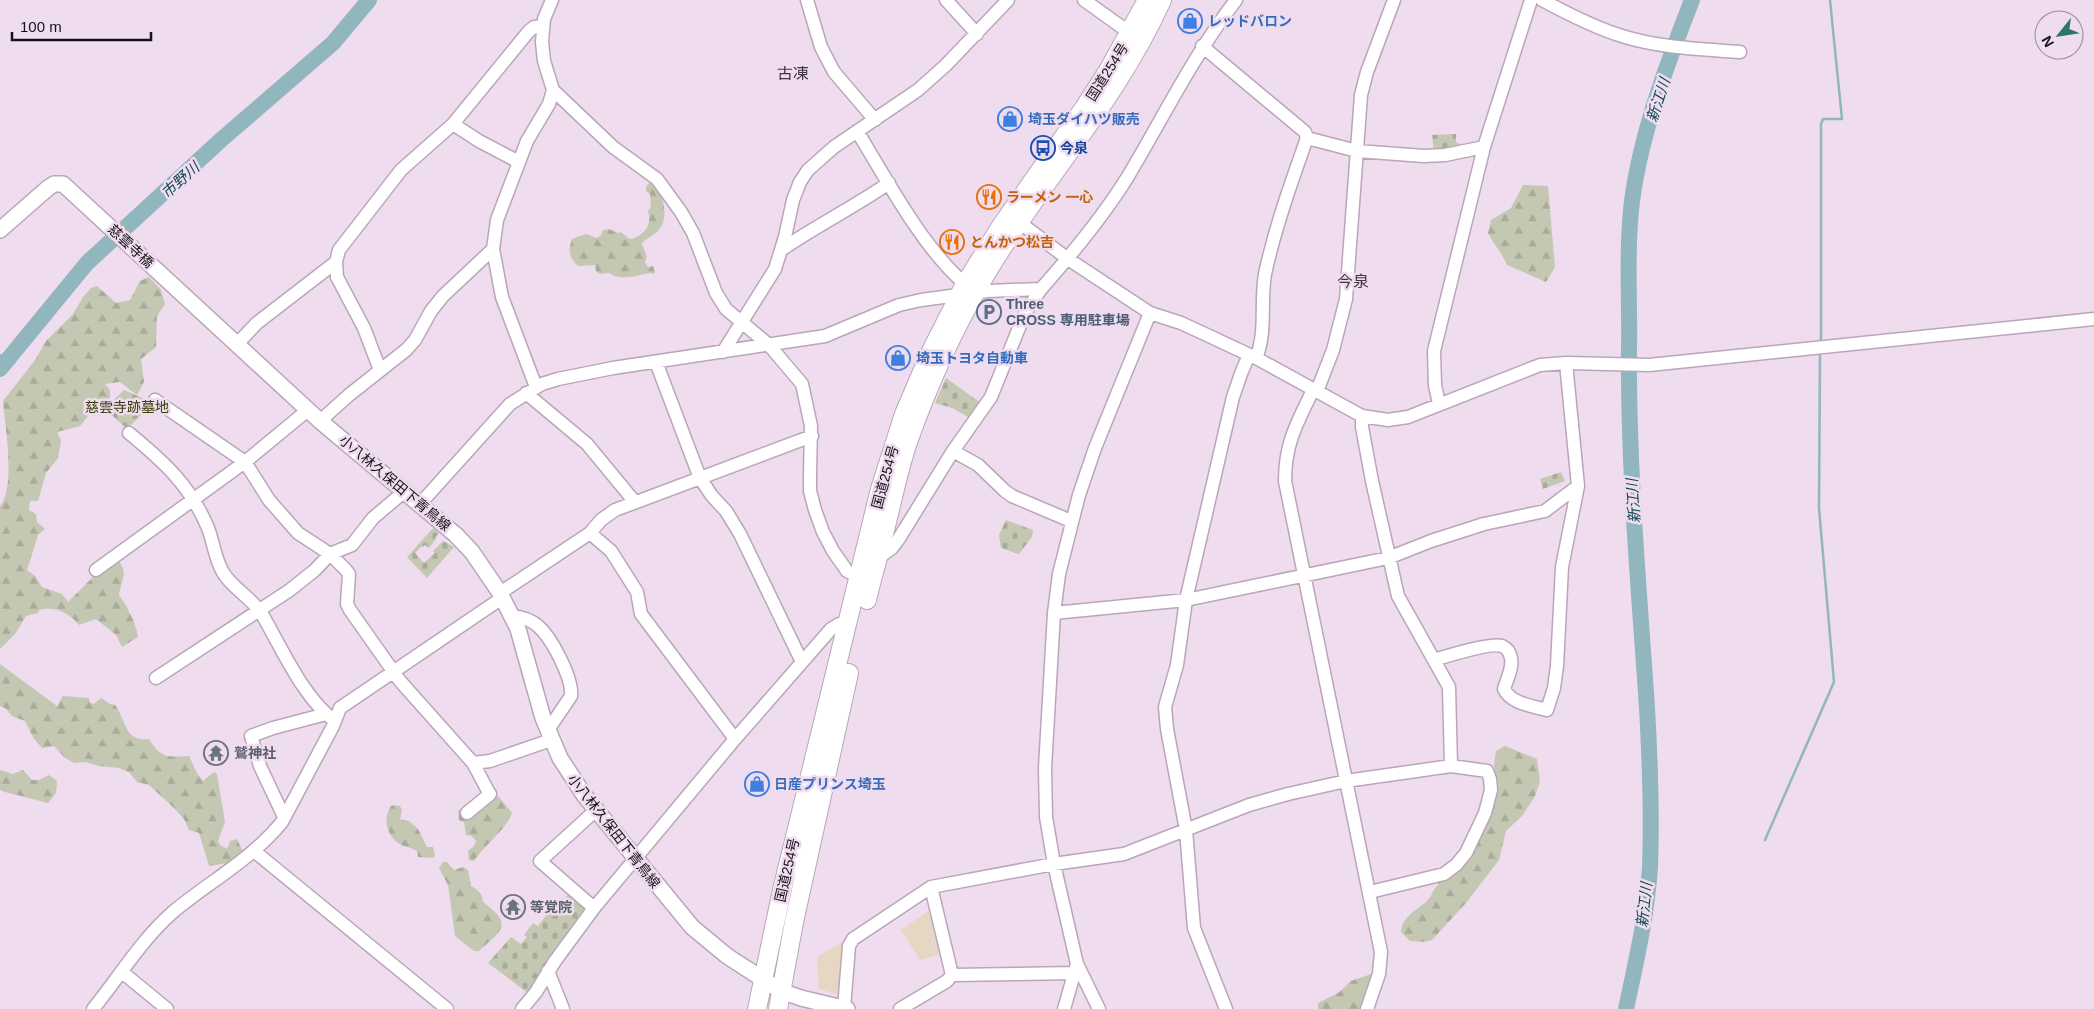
<svg xmlns="http://www.w3.org/2000/svg" width="2094" height="1009" font-family="Helvetica,'Noto Sans JP',sans-serif">
	<style>
		.industrial { fill: #e6d7c4 }
		.forest { fill: url(#forest-firs) }
		.cemetery { fill: url(#cemetery-stones) }
		.lines { fill: none; stroke-linecap: round; stroke-linejoin: round }
		.stream { stroke: #91b6be; stroke-width: 2.5 }
		.river { stroke: #91b6be; stroke-width: 16 }
		.minor-casing { stroke: #b8a7b8; stroke-width: 15 }
		.major-casing { stroke: #b8a7b8; stroke-width: 18 }
		.highway-casing { stroke: #b8a7b8; stroke-width: 20 }
		.minor { stroke: #fff; stroke-width: 12 }
		.major { stroke: #fff; stroke-width: 15 }
		.highway { stroke: #fff; stroke-width: 18 }
		.labels { text-anchor: middle; dominant-baseline: central; stroke-width: 5; stroke-linejoin: round; paint-order: stroke }
		.shop-label { font-size: 14px; font-weight: bold; fill: #366cbe; stroke: #efdcef; text-anchor: start }
		.street-label { font-size: 14px; fill: #171117; stroke: #efdcef }
		.transit-label { font-size: 14px; font-weight: bold; fill: #164399; stroke: #efdcef; text-anchor: start }
		.food-label { font-size: 14px; font-weight: bold; fill: #c56008; stroke: #efdcef; text-anchor: start }
		.service-label { font-size: 14px; font-weight: bold; fill: #4e5e75; stroke: #efdcef; text-anchor: start }
		.park-label { font-size: 14px; fill: #373d08; stroke: #efdcef }
		.worship-label { font-size: 14px; font-weight: bold; fill: #5b616d; stroke: #efdcef; text-anchor: start }
		.water-label { font-size: 15px; font-style: italic; fill: #0f4750; stroke: #efdcef }
		.quarter-label { font-size: 16px; fill: #433543; stroke: #efdcef }
	</style>
	<defs>
		<pattern id="forest-firs" width="22" height="20" patternUnits="userSpaceOnUse" patternTransform="scale(1.25)"><rect width="22" height="20" fill="#c4c8b3"/><path d="M5 1l3.5 6h-7zM16 11l3.5 6h-7z" fill="#a8ab99"/></pattern>
		<pattern id="cemetery-stones" width="16" height="16" patternUnits="userSpaceOnUse" patternTransform="scale(1.25)"><rect width="16" height="16" fill="#c4c8b3"/><path d="M2 7V4a2 2 0 0 1 4 0v3zM10 15v-3a2 2 0 0 1 4 0v3z" fill="#a8ab99"/></pattern>
	</defs>
	<rect width="100%" height="100%" fill="#efdcef"/>
	<!-- industrial -->
	<path class="industrial" d="M931,909L941,954L920,960L901,930Z
		M842,942L845,945L842,996L819,989L817,957Z"/>
	<!-- forest -->
	<path class="forest" d="M649,183H653C663,191 669,217 660,228C656,235 647,237 642,244L647,257L645,262L648,267L653,266L655,273L653,274L650,273C636,275 621,282 609,273L600,274L596,271L595,265L578,266C569,258 568,250 572,239L586,234L597,238L601,235L603,230L609,229L618,233L621,232L628,238L632,239C645,234 652,226 648,211L651,207L650,194L646,191V187Z
		M1523,185L1548,186L1555,267L1546,282L1507,265C1502,253 1494,245 1488,233L1491,220L1511,208Z
		M149,277L161,290L165,304L157,316L156,347L141,359L144,382L137,395L120,382L105,384L110,390V399L92,411L80,426L57,432L61,441L58,458L46,473L38,501H30L29,510L36,514L37,522L45,529L38,535L27,570L35,576L42,587L62,594L68,602L100,570L118,560C129,574 121,579 119,595C126,604 137,625 138,637L122,647L116,635L96,619L79,625C68,612 55,606 39,610L38,613L26,616L15,634L0,649V506C16,488 5,425 3,401L35,360L46,341L73,314L83,297L91,288L97,286L116,303L130,300L140,281Z
		M0,664L57,706L63,696L89,698L90,703L94,704L101,698L110,704L115,705C127,721 124,742 149,739C161,759 168,757 189,756L197,773L203,781L214,772L217,774L225,822L218,841L220,845L227,849L230,841L237,839L243,852L228,863L209,866L199,833L189,830L184,819L174,808L149,785L137,782L129,772L119,768L99,766L86,762L74,763L64,757L54,746L42,748L34,739L25,721L12,716L5,708L0,706Z
		M1505,746L1537,759L1540,782L1534,798L1522,816L1506,831L1499,860L1466,903L1432,940L1424,942L1410,941L1401,932C1402,917 1415,911 1426,902C1432,897 1432,890 1438,885L1439,879L1449,874L1489,810L1497,782L1494,765L1496,751Z
		M0,770L13,774L23,770L32,780H39L49,775L57,781L56,793L48,803L5,792L0,790Z
		M481,793L488,802L493,795L498,796L512,813C509,826 482,848 474,861L469,860L468,851L474,846L476,841L472,836L466,835L464,822L459,820L458,811Z
		M395,805L400,806L402,810L400,820L409,821L418,829L427,847H433L435,855L433,858L418,857L417,851C411,847 404,847 398,843C386,834 383,818 391,806Z
		M443,862H447L454,870L463,867L468,870L471,886C478,890 483,894 483,902C515,926 501,930 479,951H474L455,936L448,885L439,868Z
		M1371,974L1372,978L1361,1009H1318V1003L1338,993L1351,981Z"/>
	<!-- cemetery -->
	<path class="cemetery" d="M1456,134V142L1466,147L1434,153L1432,135Z
		M946,378L981,403L970,418L952,408L935,403Z
		M124,390L147,400L144,404L148,408L127,429L105,409Z
		M1561,472L1565,481L1543,489L1540,479Z
		M1006,520L1033,530L1032,537L1019,554L1001,548L999,535Z
		M433,528L439,533L435,538L436,539L429,548L425,545L423,547L422,546L415,553L424,563L435,553L433,551L443,541L454,547L427,578L407,557Z
		M571,891L589,906L528,993L488,963L511,937L521,944L527,937L524,935L533,923L538,926L551,909L554,911Z"/>
	<g class="lines">
		<!-- stream -->
		<path class="stream" d="M1821,343V124L1823,119H1842L1830,0
			M0,355L6,360
			M1765,840L1834,682L1819,508L1820,351"/>
		<!-- river -->
		<path class="river" d="M0,369L87,263L222,139L333,43L369,0
			M1626,1009C1636,962 1647,915 1650,867C1652,815 1650,761 1647,708C1639,589 1628,469 1629,350C1630,301 1626,251 1632,201C1641,133 1667,64 1692,0"/>
		<defs>
			<path id="minor" d="M552,0L544,19L542,42L544,61L553,90L613,147L657,179L681,212L693,233L716,293L726,309L769,345L802,384L811,426L810,474V491L815,510L823,532L833,551L847,571L860,577
				M807,0L821,47L834,72L875,120
				M946,0L977,34
				M1084,0L1130,33
				M1542,0C1568,14 1595,28 1622,36C1660,48 1701,49 1740,52
				M1202,46L1305,132L1307,138L1357,151L1424,156L1445,155L1484,147
				M453,124L479,141L519,162
				M857,131C887,180 922,247 965,284
				M1019,222L1068,259L1150,313L1181,323L1207,335L1256,358L1362,416L1388,420L1408,417L1540,365L1566,363L1649,365L2094,319
				M781,250C816,226 854,207 889,183
				M237,344L257,323L336,262
				M723,352L775,269L785,237L793,200L800,182L808,170L834,147L918,90L946,65L1008,0
				M1256,358C1267,332 1260,302 1265,274C1275,228 1291,183 1307,138
				M656,362L700,478L712,496L726,511L740,534L802,662
				M380,370L364,328L337,277L336,262L339,250L401,170L453,124L529,31L534,27L543,26
				M536,387L502,297L493,249L497,220L527,141L549,104L553,90
				M526,393L587,444L634,501
				M155,400L245,462L269,500L298,533L330,554L346,570L349,574L347,604L350,610L400,681L473,763L488,791L490,794L467,813
				M1439,404L1435,385L1434,351L1484,147L1531,0
				M1362,416V427L1372,481L1398,596L1449,687L1451,766
				M320,421L349,395L406,350L415,340L431,311L443,296L493,249
				M129,433C164,462 190,485 208,528C214,544 216,565 227,578C238,592 254,600 263,616C282,649 304,699 335,721
				M953,451L978,465L1005,491L1012,496L1071,521
				M420,504L510,404L542,384L558,379L613,368L825,336L899,305L921,300L988,291L1041,289C1072,254 1102,218 1127,178C1163,118 1193,56 1236,0
				M590,533L611,551L637,592L641,614L735,739
				M878,558L892,548L898,540L953,451L991,397L1025,313L1041,289
				M96,570L245,462L308,410
				M500,593L590,533L601,520L615,510L812,436
				M1054,613L1186,600L1388,558L1431,541L1484,524L1545,511L1578,486L1566,363
				M512,616C522,617 530,619 538,626C551,637 573,678 571,696L548,730
				M1434,660C1447,656 1491,642 1502,646C1507,648 1510,653 1511,658C1513,668 1507,679 1504,689C1511,704 1533,706 1547,710L1554,688L1557,666L1562,567L1578,486
				M156,678L290,590L315,570L330,554L352,545L373,518L405,491
				M473,763L490,761L551,740
				M284,817L260,766L251,736L273,728L326,714
				M254,851L447,1009
				M594,908L540,861L596,810
				M1077,964L1099,1009
				M548,971L563,1009
				M122,972L167,1009
				M952,975L1075,973
				M844,1008L849,946L853,939L931,887L1054,864L1124,854L1249,805L1288,794L1346,781L1451,766L1487,771L1490,779L1491,790L1485,813L1466,853L1456,865L1444,874L1370,892
				M93,1009C119,977 142,939 173,912C209,882 252,859 282,822L333,726L340,708L502,598
				M522,1009L536,992L555,961L594,908L735,739L831,629L839,624L848,626
				M900,1009L947,981L952,975L931,887
				M1064,1009L1077,964L1054,864L1046,817L1045,768L1054,613L1059,574L1079,495L1095,448L1150,313
				M1226,1009L1194,928L1186,830L1167,729L1165,707L1177,665L1186,600L1233,397L1242,371L1249,355
				M1367,1009L1379,974L1381,952L1285,481C1285,443 1297,423 1313,390L1319,386L1333,350L1346,299L1361,95L1367,72L1394,0"/>
			<path id="major" d="M0,230L48,188L54,184H63L320,421L456,535L472,552L500,593L518,629L543,718L560,758L584,795L692,927L727,956L781,991L801,998L847,1009"/>
			<path id="highway" d="M867,600C872,577 879,556 884,534C892,503 898,472 908,442C926,391 948,341 975,293C1031,192 1114,107 1162,0
				M757,1009L782,890L880,489L904,414L931,351L965,284L1001,226L1084,108L1109,69L1147,0
				M778,1009L794,922L849,673"/>
		</defs>
		<!-- minor casing -->
		<use href="#minor" class="minor-casing"/>
		<!-- major casing -->
		<use href="#major" class="major-casing"/>
		<!-- highway casing -->
		<use href="#highway" class="highway-casing"/>
		<!-- minor -->
		<use href="#minor" class="minor"/>
		<!-- major -->
		<use href="#major" class="major"/>
		<!-- highway -->
		<use href="#highway" class="highway"/>
	</g>
	<!-- icons -->
	<defs>
		<symbol id="shop-ring" viewBox="-11 -11 22 22"><circle r="9.5" fill="#efdcef" stroke="#3f7fe0" stroke-width="1.5"/><path d="M-5-2.5h2.3a2.7 3.5 0 0 1 5.4 0H5L5.5 6h-11ZM-1.5-2.5h3a1.5 2.3 0 0 0-3 0Z" fill="#3f7fe0"/></symbol>
		<symbol id="bus-ring" viewBox="-11 -11 22 22"><circle r="9.5" fill="#efdcef" stroke="#1a4fb4" stroke-width="1.5"/><path d="M-5-6H5V4H4V6H2V4H-2V6H-4V4H-5ZM-3.5-4V0h7V-4ZM-3.5 1.2v1.5H-2V1.2ZM2 1.2v1.5H3.5V1.2Z" fill="#1a4fb4"/></symbol>
		<symbol id="restaurant-ring" viewBox="-11 -11 22 22"><circle r="9.5" fill="#efdcef" stroke="#e8710a" stroke-width="1.5"/><path d="M-5-6h1v4h1v-4h1v4h1v-4h1v5L-1.5 .5V6h-2V.5L-5-1ZM5-6V6H3V1.5H1.5Q1.5-4 5-6Z" fill="#e8710a"/></symbol>
		<symbol id="parking-ring" viewBox="-11 -11 22 22"><circle r="9.5" fill="#efdcef" stroke="#5c6f8a" stroke-width="1.5"/><path d="M-3.5-5.5H1a3.5 3.5 0 0 1 0 7H-1V5.5H-3.5ZM-1-3.4V-.6H.8a1.4 1.4 0 0 0 0-2.8Z" fill="#5c6f8a"/></symbol>
		<symbol id="temple-ring" viewBox="-11 -11 22 22"><circle r="9.5" fill="#efdcef" stroke="#6b7280" stroke-width="1.5"/><path d="M0-6L5-2H3V0L6.5 2.5H4V6H1.5V3h-3V6H-4V2.5H-6.5L-3 0V-2H-5Z" fill="#6b7280"/></symbol>
	</defs>
	<g fill-rule="evenodd">
		<use href="#shop-ring" x="1176" y="7" width="28" height="28"/>
		<use href="#shop-ring" x="996" y="105" width="28" height="28"/>
		<use href="#bus-ring" x="1029" y="134" width="28" height="28"/>
		<use href="#restaurant-ring" x="975" y="183" width="28" height="28"/>
		<use href="#restaurant-ring" x="938" y="228" width="28" height="28"/>
		<use href="#parking-ring" x="975" y="298" width="28" height="28"/>
		<use href="#shop-ring" x="884" y="344" width="28" height="28"/>
		<use href="#temple-ring" x="202" y="739" width="28" height="28"/>
		<use href="#shop-ring" x="743" y="770" width="28" height="28"/>
		<use href="#temple-ring" x="499" y="893" width="28" height="28"/>
	</g>
	<g class="labels">
		<!-- shop labels -->
		<g class="shop-label">
			<text x="1208" y="21">レッドバロン</text>
			<text x="1028" y="119">埼玉ダイハツ販売</text>
			<text x="916" y="358">埼玉トヨタ自動車</text>
			<text x="774" y="784">日産プリンス埼玉</text>
		</g>
		<!-- street labels -->
		<g class="street-label">
			<text transform="translate(1107 72) rotate(-58)">国道254号</text>
			<text transform="translate(131 246) rotate(43)">慈雲寺橋</text>
			<text transform="translate(885 477) rotate(-75)">国道254号</text>
			<text transform="translate(395 483) rotate(40)">小八林久保田下青鳥線</text>
			<text transform="translate(614 831) rotate(52)">小八林久保田下青鳥線</text>
			<text transform="translate(787 870) rotate(-77)">国道254号</text>
		</g>
		<!-- transit labels -->
		<g class="transit-label">
			<text x="1060" y="148">今泉</text>
		</g>
		<!-- food labels -->
		<g class="food-label">
			<text x="1006" y="197">ラーメン 一心</text>
			<text x="970" y="242">とんかつ松吉</text>
		</g>
		<!-- service labels -->
		<g class="service-label">
			<text x="1006" y="304">Three<tspan x="1006" dy="16">CROSS 専用駐車場</tspan></text>
		</g>
		<!-- park labels -->
		<g class="park-label">
			<text x="127" y="407">慈雲寺跡墓地</text>
		</g>
		<!-- worship labels -->
		<g class="worship-label">
			<text x="234" y="753">鷲神社</text>
			<text x="530" y="907">等覚院</text>
		</g>
		<!-- water labels -->
		<g class="water-label">
			<text transform="translate(1658 100) rotate(-72)">新江川</text>
			<text transform="translate(180 180) rotate(-42)">市野川</text>
			<text transform="translate(1633 501) rotate(-94)">新江川</text>
			<text transform="translate(1644 905) rotate(-84)">新江川</text>
		</g>
		<!-- quarter labels -->
		<g class="quarter-label">
			<text x="793" y="73">古凍</text>
			<text x="1353" y="281">今泉</text>
		</g>
	</g>
	<!-- north arrow -->
	<g transform="translate(2059 35) rotate(240)"><circle r="24" fill="#efdcef" stroke="#998b99"/>
	<path d="M0-4L9 19L0 12L-9 19Z" fill="#2d756e"/>
	<text y="-8" font-size="14" font-weight="bold" text-anchor="middle" fill="#171117">N</text>
	</g>
	<!-- scale -->
	<path d="M12 32v8h139v-8" fill="none" stroke="#171117" stroke-width="2.5"/>
	<text x="20" y="32" font-size="15" fill="#171117" stroke="#efdcef" stroke-width="4" paint-order="stroke">100 m</text>
</svg>
